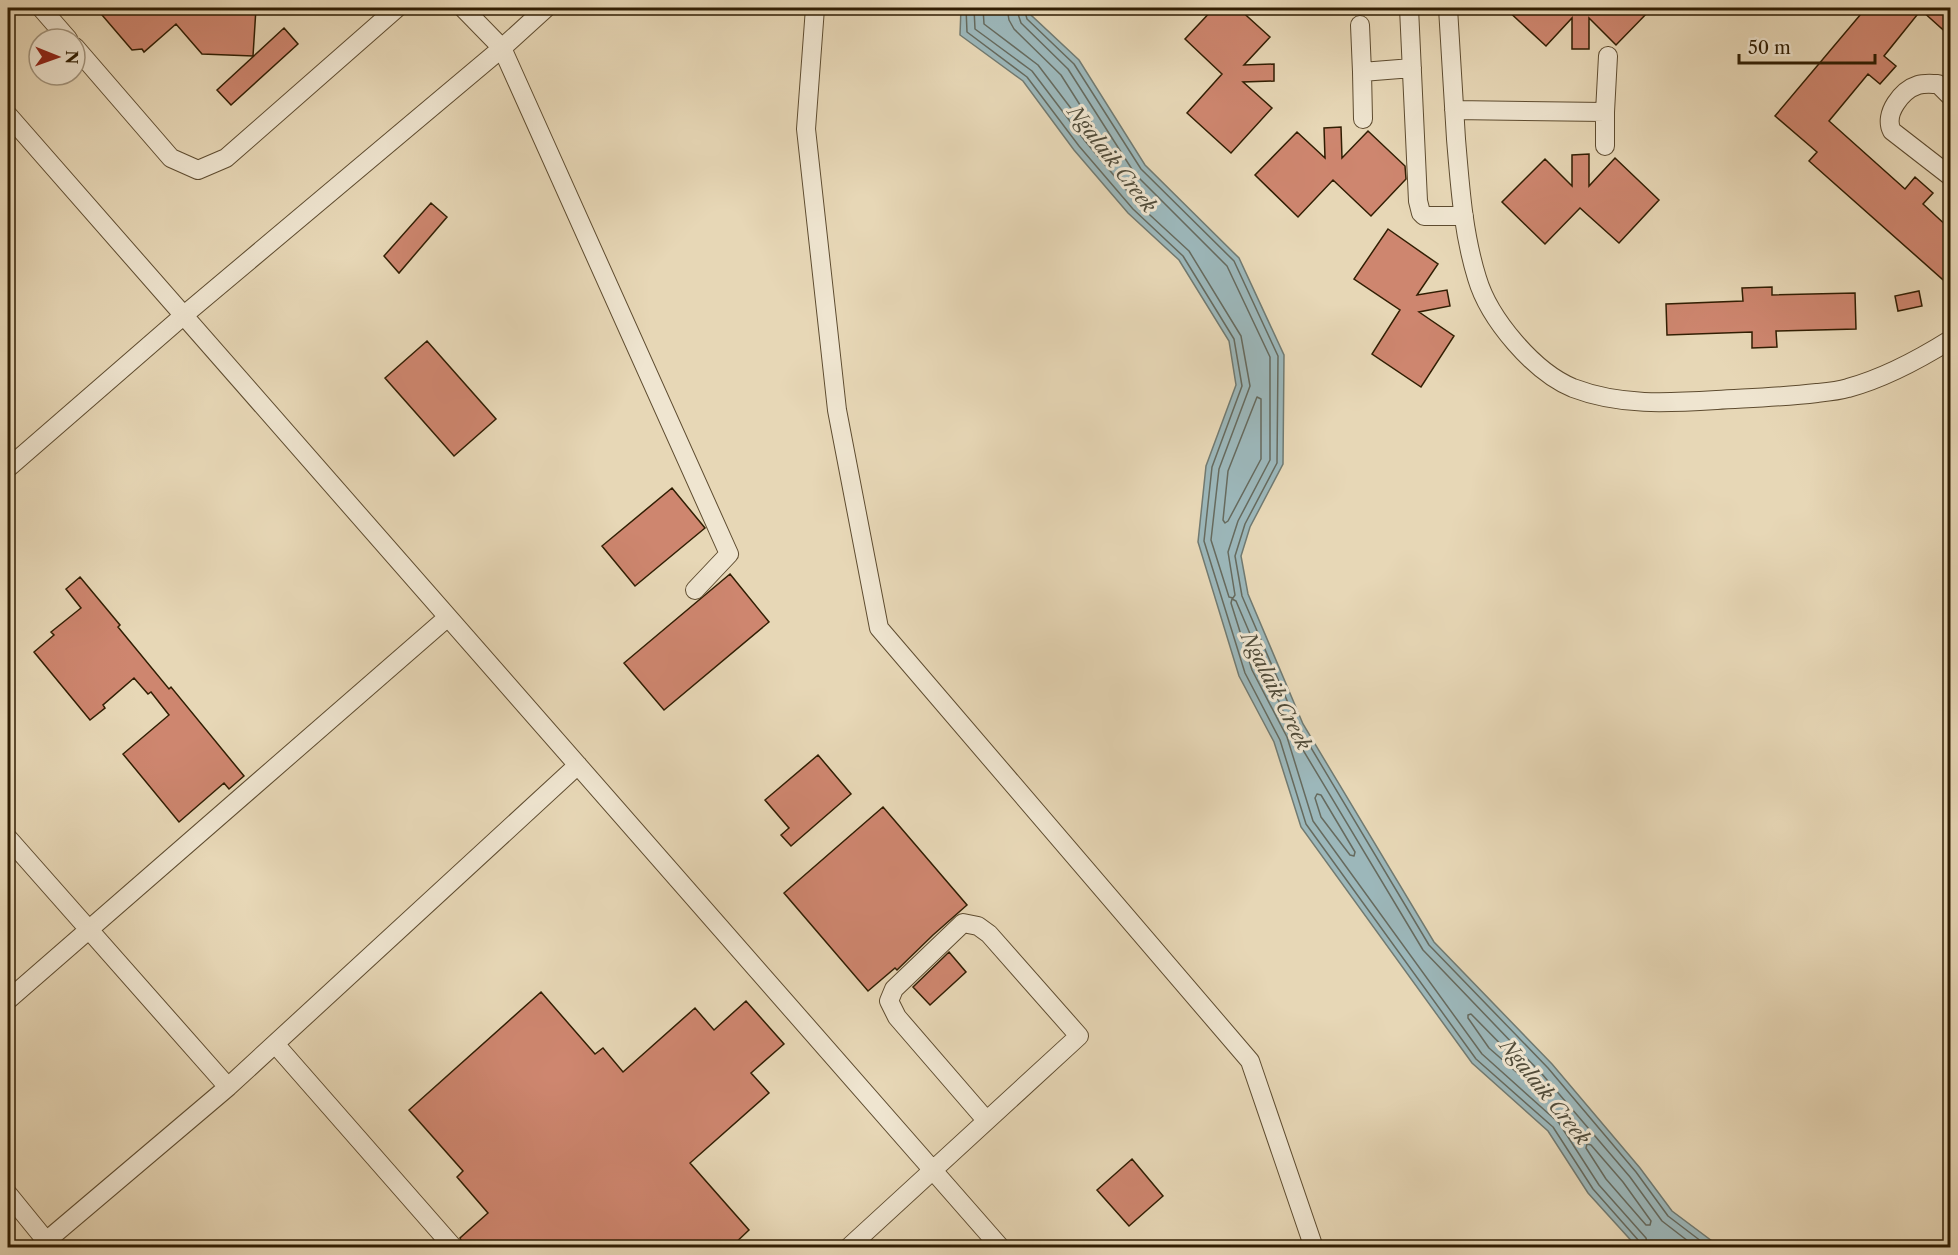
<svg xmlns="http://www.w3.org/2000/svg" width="1958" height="1255" font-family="'Libre Caslon Text',serif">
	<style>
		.water { fill: #9cb7ba; stroke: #717a71; stroke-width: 1.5 }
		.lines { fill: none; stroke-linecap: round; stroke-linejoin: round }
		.shore { stroke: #666a5e; stroke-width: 1.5 }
		.building { fill: #ce866f; stroke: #311e03; stroke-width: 1.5 }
		.minor-casing { stroke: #5e4c30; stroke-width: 20 }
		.minor { stroke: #efe5d0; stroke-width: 18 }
		.labels { text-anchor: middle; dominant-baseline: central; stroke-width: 6; stroke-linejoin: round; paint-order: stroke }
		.water-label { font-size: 20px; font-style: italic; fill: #514c3a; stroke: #efe5d0 }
	</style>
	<rect width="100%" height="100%" fill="#e7d7b6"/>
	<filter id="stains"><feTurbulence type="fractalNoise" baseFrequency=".00333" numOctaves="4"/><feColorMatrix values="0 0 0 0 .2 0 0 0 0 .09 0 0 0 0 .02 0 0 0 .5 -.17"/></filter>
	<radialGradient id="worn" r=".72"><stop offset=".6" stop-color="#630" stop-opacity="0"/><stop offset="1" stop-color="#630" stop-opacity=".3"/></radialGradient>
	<!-- water -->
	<path class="water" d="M961,8H1029L1031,15L1079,60L1145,165L1239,258L1284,355L1283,464L1250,527L1241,556L1248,594L1303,724L1434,942L1552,1064L1640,1168L1672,1211L1720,1247H1637L1588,1193L1548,1131L1472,1063L1301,827L1274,742L1239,676L1198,542L1206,466L1236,385L1229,341L1179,260L1128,213L1074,150L1023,81L960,35Z"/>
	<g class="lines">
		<!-- shore -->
		<path class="shore" d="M966,8L967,32L1027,77L1079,146L1133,209L1183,256L1234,339L1242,386L1212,467L1204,541L1245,673L1280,740L1306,824L1476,1059L1553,1127L1593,1189L1639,1241L1641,1248
			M974,8L975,29L1032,71L1085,141L1138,204L1189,251L1241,336L1250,386L1219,469L1211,540L1229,597L1233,598L1235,595L1228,552L1238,521L1270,460V357L1227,266L1135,174L1068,69L1021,23L1016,8
			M983,8L984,24L1038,65L1092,136L1097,142H1100L1101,138L1061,75L1014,29L1009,20L1007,8
			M1024,8L1027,19L1074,64L1141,169L1234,261L1278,356L1277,463L1245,524L1235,556L1242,596L1298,726L1429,945L1548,1068L1636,1172L1668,1216L1710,1248
			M1257,397L1261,399V459L1228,521L1225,523L1223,520L1228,471Z
			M1317,794L1321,795L1355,852L1354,856L1350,855L1321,817L1315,798Z
			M1471,1014L1535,1079L1542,1088V1091H1538L1489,1048L1468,1018V1015Z
			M1587,1144L1591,1145L1623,1182L1651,1221L1650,1225H1646L1606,1179L1586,1148Z
			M1648,1248L1646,1238L1599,1185L1559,1123L1482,1054L1313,821L1287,737L1252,670L1231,603L1232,599L1236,601L1291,730L1423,950L1542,1074L1630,1177L1662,1221L1697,1248"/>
	</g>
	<!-- building -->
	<path class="building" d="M96,8H256L253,56L202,54L176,24L144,52L142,49L132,50Z
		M1214,8H1238L1270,37L1244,65L1274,64V81L1243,82L1272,108L1231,153L1187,113L1222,74L1185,39Z
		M1505,8H1652L1616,45L1589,18V49H1572V18L1546,46Z
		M1866,8H1950V36L1921,10L1884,56L1896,66L1880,84L1868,74L1829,121L1905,189L1915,177L1933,193L1923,204L1950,229V286L1809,161L1817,152L1775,116Z
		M284,28L298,44L231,105L217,90Z
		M1341,127L1342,158L1368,131L1405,166L1406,179L1371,216L1333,180L1298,217L1255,175L1297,132L1325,158L1324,128Z
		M1589,154V186L1615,158L1659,200L1619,243L1580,208L1545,244L1502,202L1545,159L1572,186V155Z
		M431,203L447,217L399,273L384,256Z
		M1388,229L1438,264L1417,295L1447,290L1450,306L1419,312L1454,336L1421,387L1372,354L1400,310L1354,279Z
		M1772,287V295L1855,293L1856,329L1776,331L1777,347L1752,348V332L1667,335L1666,304L1743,301L1742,288Z
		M1919,291L1922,306L1898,311L1895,296Z
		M427,341L496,419L454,456L385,378Z
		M672,488L705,528L635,586L602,546Z
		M730,574L769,622L664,710L624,663Z
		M80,577L120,625L118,627L169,689L171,687L244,776L229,789L224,783L179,822L123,754L169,715L151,692L148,694L134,678L103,705L105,708L90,720L34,652L54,635L51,632L81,608L66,589Z
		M818,755L851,794L791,846L781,835L789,828L765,800Z
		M883,807L967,905L933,935L897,970L895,968L868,991L784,893Z
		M949,952L966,972L930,1005L913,987Z
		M541,992L595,1054L603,1048L623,1072L695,1008L714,1030L746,1001L784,1044L751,1073L769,1093L690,1163L749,1230L730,1248H465L460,1238L488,1213L457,1177L463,1171L409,1110Z
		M1132,1159L1163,1196L1129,1226L1097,1190Z"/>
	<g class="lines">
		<defs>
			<path id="minor" d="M41,8L68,39
				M463,8L502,48L729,554L695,590
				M815,8L806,129L837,410L879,628L1250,1061L1314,1248
				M1409,8L1418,201L1421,213L1424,216H1464
				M1448,8C1451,51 1453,95 1456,139C1460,186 1463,233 1477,278C1489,319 1534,372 1573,388C1620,406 1668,403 1717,400C1750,398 1784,397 1817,393C1827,392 1838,391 1848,388C1885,378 1918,360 1950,340
				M1360,25L1362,72L1412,68
				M75,47L171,158L198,170L226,158L397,8
				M1362,72L1363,119
				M1950,96L1938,84C1932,84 1924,83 1918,85C1902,90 1883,114 1892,131L1950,176
				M1454,110L1605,112L1608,56
				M8,115L1001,1248
				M1605,146V112
				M8,468L183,316L502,48L546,8
				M8,838L228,1087L578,765
				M8,1000L448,617
				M276,1045L454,1248
				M8,1194L52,1248
				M38,1248L228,1087
				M848,1248L1079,1036L989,934L978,926L963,923L894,989L889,1001L897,1017L986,1120"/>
		</defs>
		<!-- minor casing -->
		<use href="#minor" class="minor-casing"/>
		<!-- minor -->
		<use href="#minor" class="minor"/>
	</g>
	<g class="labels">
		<!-- water labels -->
		<g class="water-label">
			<text transform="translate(1112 159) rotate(52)">Ngalaik Creek</text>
			<text transform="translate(1276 691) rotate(63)">Ngalaik Creek</text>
			<text transform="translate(1545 1092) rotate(51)">Ngalaik Creek</text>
		</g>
	</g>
	<!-- margin -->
	<rect width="1958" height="1255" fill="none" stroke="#e7d7b6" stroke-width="30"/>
	<rect x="9" y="9" width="1940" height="1237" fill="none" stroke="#311e03" stroke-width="3"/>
	<rect x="15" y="15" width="1928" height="1225" fill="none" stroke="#311e03" stroke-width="1.5"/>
	<!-- north arrow -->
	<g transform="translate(57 57) rotate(91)"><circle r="28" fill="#efe5d0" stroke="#a3957e" stroke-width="1.5"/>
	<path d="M0-4.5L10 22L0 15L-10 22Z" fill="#8f2418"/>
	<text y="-9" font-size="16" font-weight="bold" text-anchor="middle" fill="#311e03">N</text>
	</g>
	<!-- scale -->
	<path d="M1739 54v9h136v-9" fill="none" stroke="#311e03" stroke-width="3"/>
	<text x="1748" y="54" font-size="18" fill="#311e03" stroke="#efe5d0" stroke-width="4.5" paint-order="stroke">50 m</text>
	<rect width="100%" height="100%" filter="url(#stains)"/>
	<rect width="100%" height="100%" fill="url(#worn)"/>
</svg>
